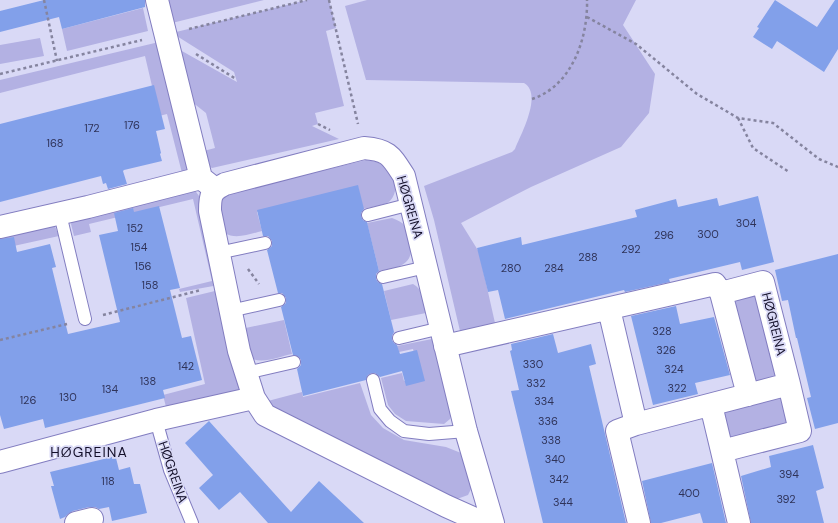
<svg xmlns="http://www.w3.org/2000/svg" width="838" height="523" font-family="'DM Sans',sans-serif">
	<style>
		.green { fill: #b3b1e3 }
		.building { fill: #82a0ea }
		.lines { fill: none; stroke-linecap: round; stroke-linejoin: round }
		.lane-casing { stroke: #827dc0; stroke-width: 14 }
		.street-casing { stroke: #827dc0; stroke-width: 24 }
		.path { stroke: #85849f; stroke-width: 2.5; stroke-dasharray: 3 3; stroke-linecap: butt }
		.lane { stroke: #fff; stroke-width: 12 }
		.street { stroke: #fff; stroke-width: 22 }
		.labels { text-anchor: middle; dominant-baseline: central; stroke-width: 3.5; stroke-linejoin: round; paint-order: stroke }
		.number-label { font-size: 11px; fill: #2f3359 }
		.street-label { font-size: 13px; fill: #130f29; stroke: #d9d9f6 }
		.neighbourhood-label { font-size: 14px; letter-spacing: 1px; fill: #130f29; stroke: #d9d9f6 }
	</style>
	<rect width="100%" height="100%" fill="#d9d9f6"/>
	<!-- green -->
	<path class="green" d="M168,0H264L172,23Z
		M307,0H329L336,28L326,31L344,106L315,113L318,124L312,126L339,139L212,168L204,164L200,152L215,148L206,113L187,98L173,46L237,82L234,72L172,33Z
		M367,0H636L623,25L655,74L649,113L621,147L531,187L461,223L479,252L495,323L460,331L434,220L424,186L512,152L515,149C521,134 543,94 524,83L366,80L345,6Z
		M143,8L148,31L67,51L62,29Z
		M40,38L44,56L0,64V45Z
		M159,42L192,175L183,177L167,114L159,116L145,56L0,93V80Z
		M366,160C371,161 376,161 381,164C394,171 401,189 390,201C386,205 370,207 363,209L358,187L257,212L262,231C250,234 235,240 225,233C223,224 216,207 223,198C227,195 233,193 238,191Z
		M194,189L199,196L219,285L180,292L179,289L212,281L193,199L89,224L91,232L74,236L71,224L72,221Z
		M392,218C397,220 402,222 405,226C411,236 415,254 406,262C399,269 387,269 379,271L367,223Z
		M54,224L59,236L0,249V233Z
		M413,284C424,290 424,302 426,313L391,320L384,291Z
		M219,290L244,394L167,411L163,395L205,384L186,298Z
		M759,292L782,377L751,385L728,300Z
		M284,320L292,354C278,357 261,365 248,357L241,329Z
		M432,339L436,345L452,412L450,419L444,424L406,421L395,414L388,405L381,378L402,373L404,381L420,377L413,349L399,352L397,346Z
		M360,383L371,415L383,428L404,440L446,447L461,453L472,487L468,495L457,499L434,491L271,410L264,402L302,392L303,397Z
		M786,393L795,427L727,439L719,410Z"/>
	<!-- building -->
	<path class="building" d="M44,0H145V7L62,29L59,17L0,32V11Z
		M775,0L817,27L835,0H838V49L824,72L777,41L772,49L753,37L759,28L757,27Z
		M154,85L165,129L156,131L161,153L160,154L162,161L124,170L123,171L127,184L108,189L106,183L103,184L101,176L0,202V124Z
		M358,185L364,209L361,213V216L363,220L367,222L379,271L376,274V279L378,282L382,284L394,332L392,336V340L394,343L397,345L400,354L417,350L425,381L406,386L402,371L380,377L375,373H372L368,375L366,380L303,396L297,369L301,365V360L299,357L293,355L281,307L286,303V298L282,293H278L267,250L272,246V241L268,236H263L257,210Z
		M758,196L774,262L742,270L740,262L669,279L670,282L625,292L624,290L505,319L498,290L488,292L477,248L521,237L522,245L637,217L635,210L676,199L678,207L717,198L719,206Z
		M159,206L180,288L170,290L182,338L191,336L202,380L163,390L165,398L45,428L43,419L4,429L0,415V239L14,237L17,252L50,244L56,267L52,268L68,334L120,322L99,235L118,231L114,213L133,208L134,212Z
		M838,254V423L815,429L807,398L811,397L797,338H796L788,300L782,301L775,270Z
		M676,306L680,324L714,317L730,375L695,383L698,394L653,405L631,316Z
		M553,334L558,353L591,344L596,364L589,366L626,523H543L511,391L519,390L510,351L512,350L511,344Z
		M209,421L291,512L319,481L364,523H268L240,492L219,510L199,488L213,475L185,443Z
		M813,445L824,488L816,491L824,523H751L741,476L771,467L769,456Z
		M112,457V459L116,458L119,470L130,467L134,484H140L147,513L112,521L109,507L99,509L95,507H89L73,511L68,514L65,517L60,519L51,486H54L50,472Z
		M712,463L726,523H703L700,513L661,523H651L642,481Z"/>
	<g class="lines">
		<defs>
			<path id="lane" d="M60,214L85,319
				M368,215L411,204
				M218,253L265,243
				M383,277L426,267
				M230,311L279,300
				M399,338L441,328
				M246,373L294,362
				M373,380L380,409L390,421L404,431L429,434L466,431
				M156,420L170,470L192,523"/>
			<path id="street" d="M157,0L201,178
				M0,227L88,207L201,178L215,189
				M721,293L748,395
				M445,346L715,284L721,293L763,282L789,384L636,424L609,309
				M711,405L722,451L800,431L789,384
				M636,424L617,431L639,523
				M722,451L739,523
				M0,462L156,420L254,398
				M76,523L92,519
				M484,523L446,506L265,415L254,398L239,351L210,211C210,195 211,191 225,184L364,148C389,150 391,156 404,176L466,431L493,523"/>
		</defs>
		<!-- lane casing -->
		<use href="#lane" class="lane-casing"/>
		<!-- street casing -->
		<use href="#street" class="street-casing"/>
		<!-- path -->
		<path class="path" d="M44,0L57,61
			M329,0L358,124
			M587,17L636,44L697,94L738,118L773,123L819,159L838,167
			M189,29L307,0
			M196,54L236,79
			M0,74L142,40
			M532,99C572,86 588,38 587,0
			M738,118L753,148L789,172
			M318,124L330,130
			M248,269L259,284
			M103,315L201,290
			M0,340L67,324"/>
		<!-- lane -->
		<use href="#lane" class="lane"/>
		<!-- street -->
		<use href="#street" class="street"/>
	</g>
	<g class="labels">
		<!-- number labels -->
		<g class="number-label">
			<text x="132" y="125">176</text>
			<text x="92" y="128">172</text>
			<text x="55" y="143">168</text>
			<text x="746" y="223">304</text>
			<text x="135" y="228">152</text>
			<text x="708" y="234">300</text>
			<text x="664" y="235">296</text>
			<text x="139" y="247">154</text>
			<text x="631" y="249">292</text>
			<text x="588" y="257">288</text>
			<text x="143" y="266">156</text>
			<text x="511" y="268">280</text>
			<text x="554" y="268">284</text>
			<text x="150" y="285">158</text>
			<text x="662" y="331">328</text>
			<text x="666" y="350">326</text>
			<text x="533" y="364">330</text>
			<text x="186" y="366">142</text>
			<text x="674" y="369">324</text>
			<text x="148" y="381">138</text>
			<text x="536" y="383">332</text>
			<text x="677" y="388">322</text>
			<text x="110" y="389">134</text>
			<text x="68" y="397">130</text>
			<text x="28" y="400">126</text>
			<text x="544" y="401">334</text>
			<text x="548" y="421">336</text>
			<text x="551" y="440">338</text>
			<text x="555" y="459">340</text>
			<text x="789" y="474">394</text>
			<text x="559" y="479">342</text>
			<text x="108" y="481">118</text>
			<text x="689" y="493">400</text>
			<text x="786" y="499">392</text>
			<text x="563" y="502">344</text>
		</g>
		<!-- street labels -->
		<g class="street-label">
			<text transform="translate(410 207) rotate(74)">HØGREINA</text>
			<text transform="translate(774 324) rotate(76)">HØGREINA</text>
			<text transform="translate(173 472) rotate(71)">HØGREINA</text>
		</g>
		<!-- neighbourhood labels -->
		<g class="neighbourhood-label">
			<text x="89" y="452">HØGREINA</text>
		</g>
	</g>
</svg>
